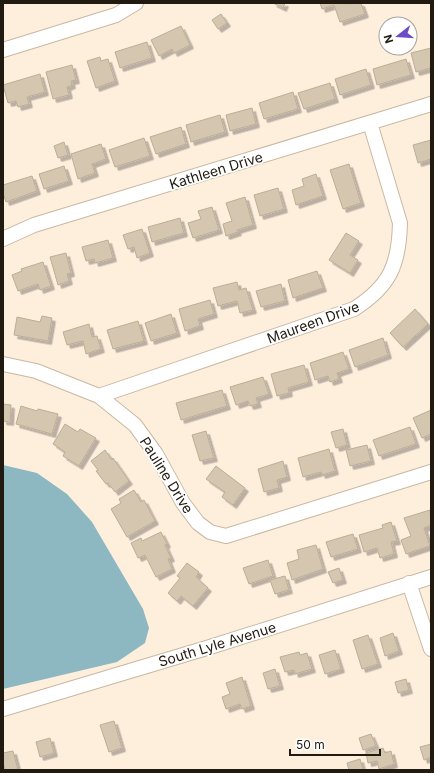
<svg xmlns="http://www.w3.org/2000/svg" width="434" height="773" font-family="Inter,sans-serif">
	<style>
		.water { fill: #8eb8c1 }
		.building { fill: #d5c6af; stroke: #bbad96; filter: url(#shadow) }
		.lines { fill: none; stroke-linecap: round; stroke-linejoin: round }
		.minor-casing { stroke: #c9b8a2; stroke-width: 16 }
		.minor { stroke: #fff; stroke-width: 14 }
		.labels { text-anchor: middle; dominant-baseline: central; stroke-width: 3.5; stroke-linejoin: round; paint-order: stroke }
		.street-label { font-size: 14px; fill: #201a11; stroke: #fff }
	</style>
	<defs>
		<filter id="shadow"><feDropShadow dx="3.5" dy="3.5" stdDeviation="0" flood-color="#0004"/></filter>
	</defs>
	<rect width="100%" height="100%" fill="#feefdd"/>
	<!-- water -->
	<path class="water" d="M3,465L37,473L67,494L92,522L143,609L149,628L145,643L117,662L3,689Z"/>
	<!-- building -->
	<path class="building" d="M273,3H285L283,8Z
		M320,3H345L346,4L350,3H361L365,14L340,22L334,5L322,9Z
		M221,14L227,23L218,29L212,20Z
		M181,26L190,45L174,53L172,49L159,56L151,40Z
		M147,42L152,58L120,68L115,52Z
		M431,48V68L416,72L411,53Z
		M100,57L101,61L108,59L115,81L96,88L87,61Z
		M406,59L411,75L377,85L373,69Z
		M72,65L76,80L71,81L72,85L67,87L69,95L53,99L46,72Z
		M366,69L371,85L340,95L335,79Z
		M40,74L45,92L27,97L29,104L18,107L16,101L8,103L3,85Z
		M330,83L335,99L304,109L298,93Z
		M293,92L298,109L264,119L259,103Z
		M252,108L256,124L230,131L226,115Z
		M220,115L225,132L191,142L186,125Z
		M181,127L186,144L156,154L150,137Z
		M144,138L150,156L115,167L109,150Z
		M431,140V159L418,163L413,145Z
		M64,142L68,155L58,158L54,146Z
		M101,144L106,159L92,164L95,173L78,179L71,154Z
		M349,164L361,203L343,209L330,170Z
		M64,166L69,181L44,189L39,174Z
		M316,174L323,196L296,205L292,190L304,186L302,179Z
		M32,176L37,191L6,202L3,193V185Z
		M278,188L284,209L260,216L254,195Z
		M245,197L253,225L237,230L238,232L226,236L223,224L232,221L226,203Z
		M212,207L219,230L193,238L188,223L201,219L198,211Z
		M180,218L184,233L152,242L148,227Z
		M142,229L150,253L137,258L134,247L128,249L123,235Z
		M346,233L359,241L350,255L358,260L350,273L329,260Z
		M108,240L113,258L95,263L94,259L86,261L82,247Z
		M66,253L71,273L67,274L69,281L58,285L50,257Z
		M43,262L51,286L40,290L38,284L18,291L12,275L22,271L21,269Z
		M317,271L323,288L293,298L288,280Z
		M237,282L239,290L246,288L253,310L240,313L237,301L218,306L213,288Z
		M281,284L285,301L261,307L256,291Z
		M210,300L214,314L198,319L200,326L185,331L179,309Z
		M415,309L428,324L403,347L390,333Z
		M171,314L177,333L151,341L145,323Z
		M42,316L52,318L48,341L14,335L17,317L40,322Z
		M138,321L144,341L113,349L107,330Z
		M89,324L92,337L97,336L101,349L86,354L83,341L67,345L63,332Z
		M383,338L388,355L355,367L349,350Z
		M343,352L349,369L337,373L339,379L330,382L328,376L315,380L310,363Z
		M304,365L309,382L288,388L289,393L277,396L271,374Z
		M263,377L269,394L256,398L258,404L250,406L248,401L236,405L230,387Z
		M222,390L227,406L181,420L176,403Z
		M3,404L11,405L10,422L3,421Z
		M21,406L37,411L38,409L58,414L52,434L16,424Z
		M431,410V434L422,438L413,418Z
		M65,424L78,432L80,429L96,438L79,466L63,456L65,452L53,444Z
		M410,427L416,444L379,456L373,440Z
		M343,429L347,445L336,448L331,432Z
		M206,431L214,458L200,461L192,435Z
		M367,445L371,461L350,466L346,450Z
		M329,449L335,471L322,475L321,472L303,477L298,458Z
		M105,450L112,460L113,458L129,481L115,492L108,483L106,484L96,471L98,470L91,461Z
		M283,461L287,477L277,480L279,488L264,492L258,469Z
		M216,466L245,488L233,505L222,497L225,492L206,479Z
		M134,490L141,502L144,500L155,521L127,537L111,509L121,503L119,499Z
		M430,510L431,525L424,528L430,546L406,554L401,540L411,536L404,518Z
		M391,522L397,541L391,542L394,554L380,558L377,548L364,552L359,535L383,528L382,525Z
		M161,532L167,544L165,545L171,558L168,559L172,569L156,577L145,555L138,558L131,543L141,538L142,541Z
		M353,534L358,549L331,557L326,542Z
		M316,545L323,569L292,580L287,563L299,559L297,550Z
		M268,560L273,576L249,584L243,568Z
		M187,563L199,572L196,577L208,588L193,606L181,596L177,601L168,593L180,578L177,576Z
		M339,568L343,580L333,583L328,572Z
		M285,576L289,590L275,594L270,580Z
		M393,633L399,651L385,656L380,638Z
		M368,635L378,664L362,669L353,640Z
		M335,650L341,669L325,674L319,655Z
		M299,652L300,655L307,653L312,669L295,674L294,670L285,672L280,657Z
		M275,669L280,686L268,689L263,673Z
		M242,677L251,706L242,709L240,704L226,709L222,697L230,694L226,683Z
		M406,679L409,690L398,693L395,682Z
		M114,721L122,748L109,752L100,725Z
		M371,734L376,746L363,750L359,738Z
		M50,738L54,753L40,757L36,742Z
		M431,744V757L424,760L420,747Z
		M383,748L385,753L391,751L394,764L379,769L377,761L368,763L366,753Z
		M13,751L18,770H5L3,762V753Z
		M360,759L363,770H349L347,763Z"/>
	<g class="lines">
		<defs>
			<path id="minor" d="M3,50L116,15L136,3
				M3,239L34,225L431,104
				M3,364L36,371L99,396L135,425L156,454L183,503L198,523L210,532L226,536L431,472
				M99,396L354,309C390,286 399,265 400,223L370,123
				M409,583L431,649
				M3,709L210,647L431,577"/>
		</defs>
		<!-- minor casing -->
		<use href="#minor" class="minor-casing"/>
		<!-- minor -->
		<use href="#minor" class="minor"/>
	</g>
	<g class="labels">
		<!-- street labels -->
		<g class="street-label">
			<text transform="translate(216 170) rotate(-17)">Kathleen Drive</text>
			<text transform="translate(313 322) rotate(-20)">Maureen Drive</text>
			<text transform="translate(167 475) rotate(58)">Pauline Drive</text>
			<text transform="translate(217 644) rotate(-17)">South Lyle Avenue</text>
		</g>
	</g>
	<!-- border -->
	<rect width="434" height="773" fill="none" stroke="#201a11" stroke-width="8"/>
	<!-- north arrow -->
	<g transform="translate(398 36) rotate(253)"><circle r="19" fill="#ffffff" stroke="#a6a3a0"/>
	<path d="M0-3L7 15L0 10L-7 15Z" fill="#6d4dc6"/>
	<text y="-6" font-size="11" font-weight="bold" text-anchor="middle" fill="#201a11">N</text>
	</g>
	<!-- scale -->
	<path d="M290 749v6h90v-6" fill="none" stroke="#201a11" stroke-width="2"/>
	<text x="296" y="749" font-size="12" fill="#201a11" stroke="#ffffff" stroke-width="3" paint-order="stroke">50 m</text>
</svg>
